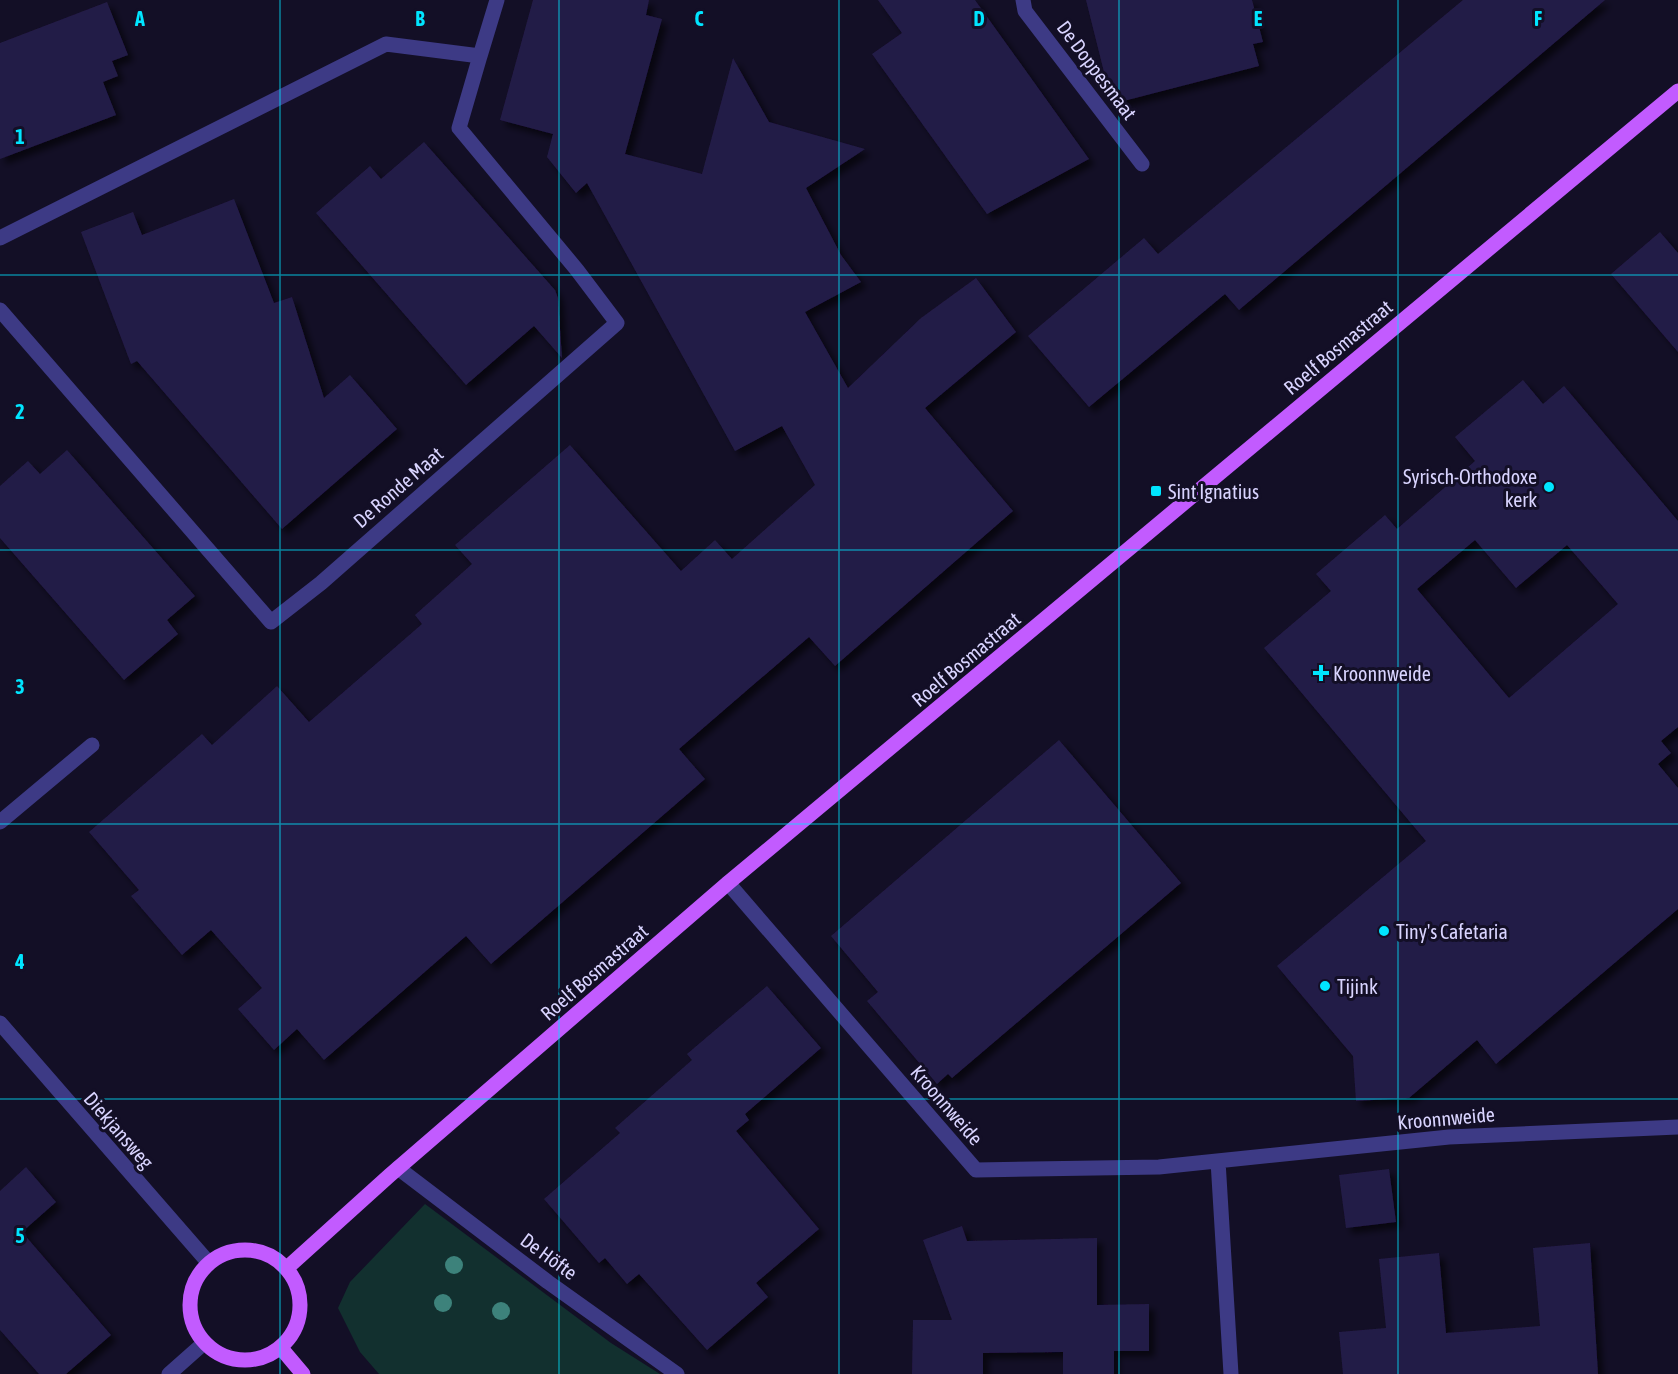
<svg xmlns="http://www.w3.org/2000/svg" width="1678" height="1374" font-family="'Asap Condensed',sans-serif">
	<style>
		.green { fill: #12302f }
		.building { fill: #241b47; fill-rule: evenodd; filter: url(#shadow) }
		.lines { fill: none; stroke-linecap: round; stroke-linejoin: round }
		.minor { stroke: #3d3a85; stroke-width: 15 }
		.major { stroke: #c25bff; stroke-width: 15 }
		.tree { fill: #3d827b }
		.grid { fill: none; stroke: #00e5ff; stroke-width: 1.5; stroke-opacity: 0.55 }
		.poi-dot { fill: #00e5ff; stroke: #130f26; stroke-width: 2 }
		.labels { text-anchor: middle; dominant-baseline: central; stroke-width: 6; stroke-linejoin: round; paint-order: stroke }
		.street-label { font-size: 20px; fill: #d9d4ff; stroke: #130f26 }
		.poi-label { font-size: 20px; fill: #d9d4ff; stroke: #130f26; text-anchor: start }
		.grid-label { font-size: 20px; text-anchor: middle; font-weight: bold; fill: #00e5ff; stroke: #130f26; stroke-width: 6; stroke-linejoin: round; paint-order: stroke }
	</style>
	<defs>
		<filter id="shadow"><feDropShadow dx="5.5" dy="5.5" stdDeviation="3" flood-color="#0009"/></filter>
	</defs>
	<rect width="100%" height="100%" fill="#130f26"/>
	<!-- green -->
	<path class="green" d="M425,1204L611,1343L660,1374H379L360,1352L338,1308L350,1282Z"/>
	<!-- building -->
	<path class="building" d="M533,0H649L646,15L662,19L625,154L702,174L733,58L769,122L865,149L806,188L841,255L861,282L805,312L848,388L921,318L976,278L1016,332L925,408L1013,511L835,666L809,637L738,698L679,749L705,779L491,964L466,936L324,1060L297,1029L274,1050L238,1009L262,988L211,930L182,955L131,896L139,890L89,832L202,734L212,745L277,686L309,722L422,624L415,615L472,564L455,545L570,445L681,571L715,540L732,559L815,485L782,426L735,451L587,183L576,193L547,157L553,134L500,120Z
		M878,0H975L1089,159L987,214L872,54L902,33Z
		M1086,0H1252L1263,42L1253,44L1259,66L1112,104Z
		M1463,0H1605L1239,310L1225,294L1089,407L1028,336L1144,238L1158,254Z
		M107,2L128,55L112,61L118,76L103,82L116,115L0,159V43Z
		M424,142L555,290L558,298L562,358L534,326L466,385L316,213L370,166L381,179Z
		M234,199L274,303L292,297L324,398L350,375L397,429L282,529L137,361L131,364L81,232L133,212L142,235Z
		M1660,232L1678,253V352L1611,274Z
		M1523,380L1543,404L1564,386L1678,521V727L1661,741L1671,753L1658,764L1678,788V909L1496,1064L1477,1040L1409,1098L1356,1101L1353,1056L1277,966L1426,841L1264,648L1331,591L1316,574L1385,515L1397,529L1475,461L1455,437ZM1475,540L1516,588L1567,545L1618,604L1509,698L1417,589Z
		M67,450L195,596L167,620L178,634L124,680L0,538V486L28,461L40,474Z
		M1059,740L1181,883L952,1078L948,1074L937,1084L867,1001L878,992L831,936Z
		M767,986L821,1048L745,1114L749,1120L736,1131L819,1229L756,1283L768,1297L707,1350L639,1274L627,1284L605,1258L599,1263L544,1199L620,1133L615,1128L692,1060L687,1054Z
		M26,1167L56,1202L22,1232L111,1335L66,1374H39L0,1330V1191Z
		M1389,1169L1396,1222L1346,1228L1339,1175Z
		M962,1226L967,1241L1097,1238V1305L1149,1304V1351H1114V1374H1063V1352L983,1353V1374H912L913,1320H952L923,1240Z
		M1590,1243L1598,1374H1343L1339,1332L1386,1328L1379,1259L1439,1253L1446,1333L1540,1326L1533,1248Z"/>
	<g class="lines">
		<!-- minor -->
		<path class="minor" d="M1023,0L1025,11L1142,164
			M480,56L497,0
			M0,238L386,44L480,56L459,128L577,270L617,323L321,583L271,622L0,310
			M0,822L92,745
			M728,883L976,1170L1159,1167L1449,1137L1678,1127
			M0,1023L208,1262
			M1218,1161L1231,1374
			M398,1168L548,1282L677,1374
			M169,1374L204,1343"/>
		<!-- major -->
		<path class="major" d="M190 1305a55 55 0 1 1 110 0a55 55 0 1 1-110 0Z
			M288,1267L390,1175L728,883L1678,91
			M281,1348L303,1374"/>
	</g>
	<!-- trees -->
	<g class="tree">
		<circle cx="454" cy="1265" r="9"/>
		<circle cx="443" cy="1303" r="9"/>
		<circle cx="501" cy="1311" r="9"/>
	</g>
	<!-- grid -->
	<path class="grid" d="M280,0V1374M559,0V1374M839,0V1374M1119,0V1374M1398,0V1374M0,275H1678M0,550H1678M0,824H1678M0,1099H1678"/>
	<!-- markers -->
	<g class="poi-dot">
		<circle cx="1549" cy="487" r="6"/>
		<rect x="1150" y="485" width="12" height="12" rx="3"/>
		<path d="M1318 664h6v6h6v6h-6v6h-6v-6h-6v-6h6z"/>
		<circle cx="1384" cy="931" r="6"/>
		<circle cx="1325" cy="986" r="6"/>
	</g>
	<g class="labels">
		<!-- street labels -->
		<g class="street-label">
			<text transform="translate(1097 70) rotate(53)">De Doppesmaat</text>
			<text transform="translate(1338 347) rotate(-40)">Roelf Bosmastraat</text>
			<text transform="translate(398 487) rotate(-41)">De Ronde Maat</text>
			<text transform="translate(966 659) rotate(-40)">Roelf Bosmastraat</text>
			<text transform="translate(594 972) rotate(-41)">Roelf Bosmastraat</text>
			<text transform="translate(947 1105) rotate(49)">Kroonnweide</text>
			<text transform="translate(1446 1118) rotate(-5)">Kroonnweide</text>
			<text transform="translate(119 1130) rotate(49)">Diekjansweg</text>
			<text transform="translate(549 1256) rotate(36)">De Höfte</text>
		</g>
		<!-- poi labels -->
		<g class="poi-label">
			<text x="1537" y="476" text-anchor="end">Syrisch-Orthodoxe<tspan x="1537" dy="23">kerk</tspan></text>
			<text x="1168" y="491">Sint Ignatius</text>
			<text x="1333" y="673">Kroonnweide</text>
			<text x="1396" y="931">Tiny's Cafetaria</text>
			<text x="1337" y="986">Tijink</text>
		</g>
	</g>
	<g class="grid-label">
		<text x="140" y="26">A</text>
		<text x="420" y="26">B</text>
		<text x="699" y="26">C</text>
		<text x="979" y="26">D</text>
		<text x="1258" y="26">E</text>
		<text x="1538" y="26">F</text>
		<text x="20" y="144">1</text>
		<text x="20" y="419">2</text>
		<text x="20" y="694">3</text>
		<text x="20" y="969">4</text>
		<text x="20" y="1243">5</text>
	</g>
</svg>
